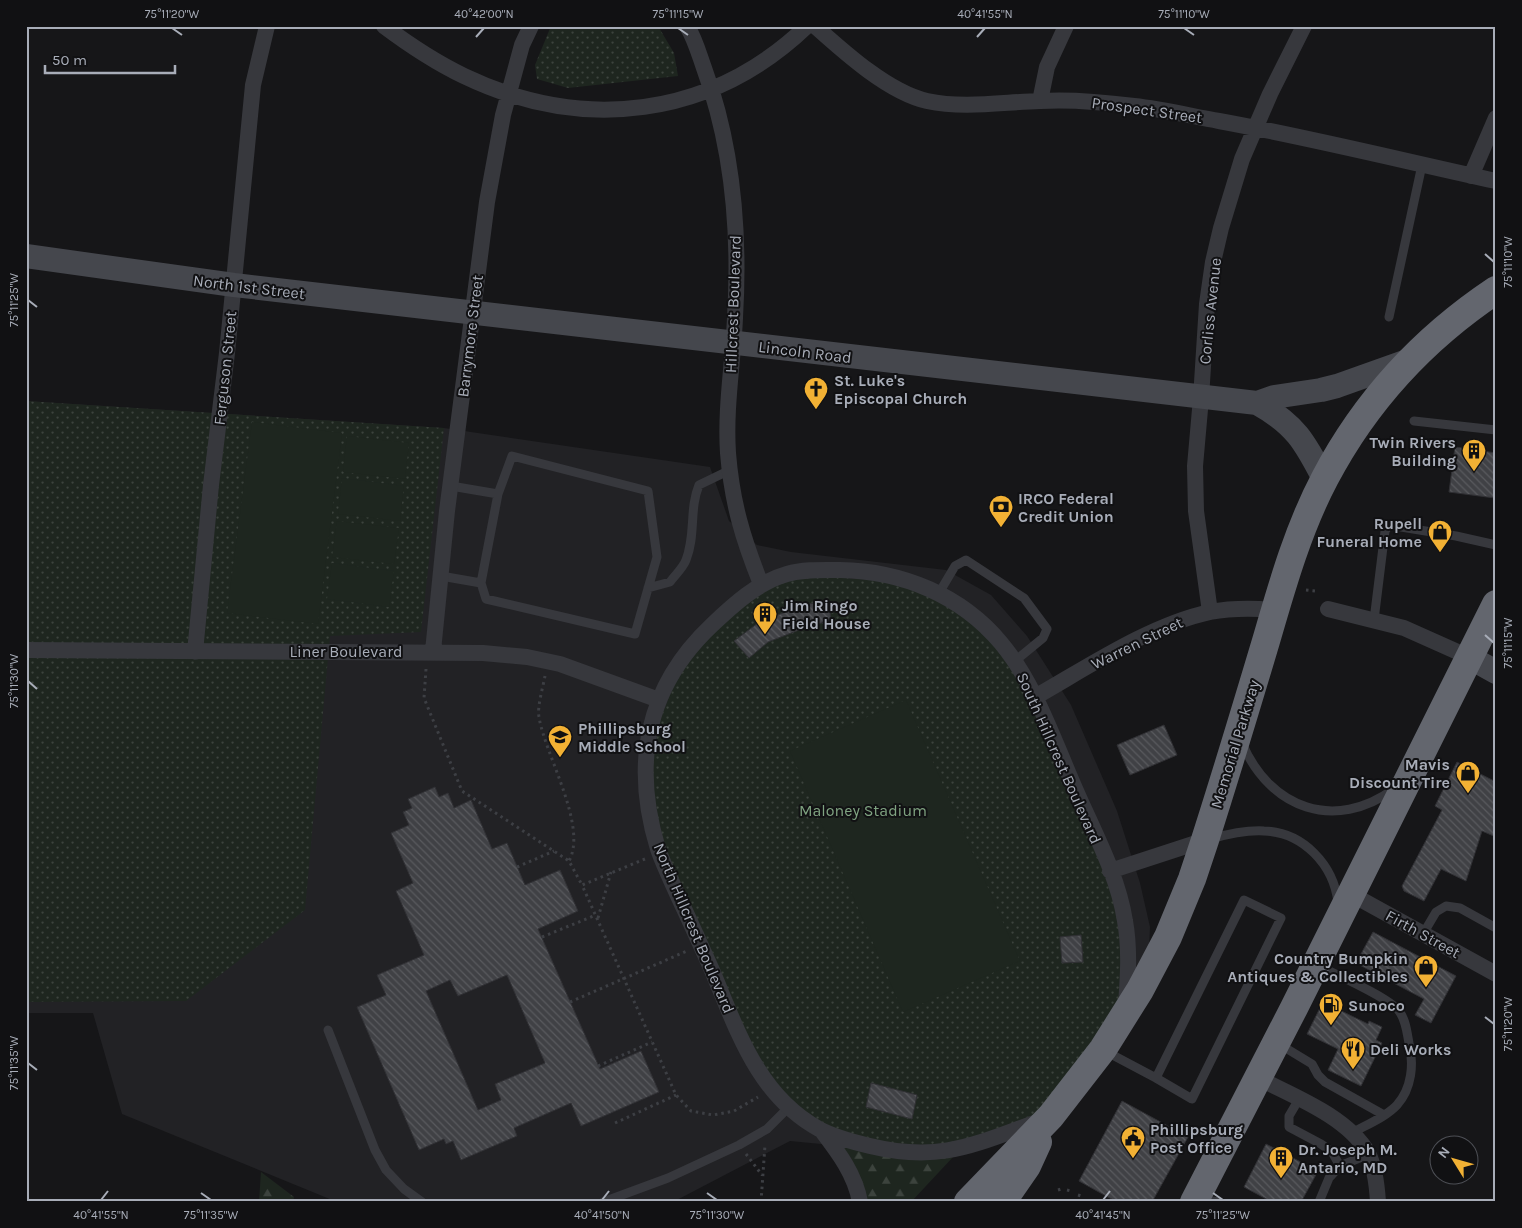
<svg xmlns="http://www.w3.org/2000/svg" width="1522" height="1228" font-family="Karla,sans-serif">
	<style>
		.built { fill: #222225 }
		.forest { fill: url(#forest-firs) }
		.park { fill: url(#park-dots) }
		.pitch { fill: #1e261f }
		.building { fill: url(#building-back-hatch); stroke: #303034; fill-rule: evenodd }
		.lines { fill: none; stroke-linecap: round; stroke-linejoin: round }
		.path { stroke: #3d3f44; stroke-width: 3; stroke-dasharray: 2.5 4; stroke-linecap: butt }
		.lane { stroke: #37383d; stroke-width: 9 }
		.street { stroke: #37383d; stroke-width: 16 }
		.secondary { stroke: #45474d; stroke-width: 24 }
		.highway { stroke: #63666e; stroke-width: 28 }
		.ticks { fill: none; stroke: #a8adb8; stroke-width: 2 }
		.labels { text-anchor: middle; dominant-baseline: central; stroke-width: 4; stroke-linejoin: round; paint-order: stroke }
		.street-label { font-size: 16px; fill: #a8adb8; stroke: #111113 }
		.poi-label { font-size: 16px; font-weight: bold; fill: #a8adb8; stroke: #111113; text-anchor: start }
		.park-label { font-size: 16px; fill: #7fa381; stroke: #111113 }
		.neatline { fill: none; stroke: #a8adb8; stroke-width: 2 }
		.ticks-label { font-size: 12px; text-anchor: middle; fill: #a8adb8 }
	</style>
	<defs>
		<pattern id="forest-firs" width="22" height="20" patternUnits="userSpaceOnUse" patternTransform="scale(1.25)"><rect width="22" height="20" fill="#1e261f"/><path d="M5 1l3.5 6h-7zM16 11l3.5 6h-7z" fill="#3c433d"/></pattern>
		<pattern id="park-dots" width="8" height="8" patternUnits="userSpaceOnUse" patternTransform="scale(1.25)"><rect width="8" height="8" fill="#1e261f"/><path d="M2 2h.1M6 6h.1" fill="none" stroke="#3c433d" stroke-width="1.8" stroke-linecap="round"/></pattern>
		<pattern id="building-back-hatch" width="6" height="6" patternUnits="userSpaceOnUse" patternTransform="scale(1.25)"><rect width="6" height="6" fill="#404145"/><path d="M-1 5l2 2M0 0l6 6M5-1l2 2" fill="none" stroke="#595a5e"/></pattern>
	</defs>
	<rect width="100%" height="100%" fill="#161618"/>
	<!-- built -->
	<path class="built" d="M26,401L444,428L710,467L729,521L757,545L791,552L946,570L991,595L1027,636L1071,705L1117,811L1140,883L1150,927L1149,949L1104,1027L852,1141L821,1144L790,1141L673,1202H337L122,1114L93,1013H26Z"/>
	<!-- forest -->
	<path class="forest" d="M833,1134L967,1142L911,1202H866Z
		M261,1172L294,1197L293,1202H259Z"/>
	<!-- park -->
	<path class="park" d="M551,26H658L674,53L678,76L568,88L537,79L535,65Z
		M26,401L444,428L421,632L330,636L305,910L186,1001L26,1002Z
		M785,574L917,583L1003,645L1110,871L1128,976L1103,1049L1020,1128L943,1152L822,1131L772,1091L659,852L646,756L687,651Z"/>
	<!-- pitch -->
	<path class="pitch" d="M252,422L342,433L318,624L227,613Z
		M347,436L409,443L405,479L343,472Z
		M342,478L404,486L400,521L338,514Z
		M337,521L399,528L394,564L332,557Z
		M332,563L394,571L389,607L327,599Z
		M906,700L1020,961L903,1012L790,751Z"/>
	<!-- building -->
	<path class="building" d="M1455,447L1496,453L1495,498L1449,492Z
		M828,600L831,620L804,628L768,642L749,658L734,641L758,623L800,606Z
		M1164,725L1177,755L1130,775L1117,745Z
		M1457,762L1496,782V837L1482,831L1466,881L1441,869L1424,901L1404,891L1402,886L1442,810L1435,806Z
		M435,787L439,797L448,793L454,808L471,800L492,849L507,843L525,885L560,870L578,911L538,929L600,1069L641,1051L659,1092L581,1126L571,1103L514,1128L517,1136L461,1160L453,1141L446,1144L444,1139L419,1150L357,1007L386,995L377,975L424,955L396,891L413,883L391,833L409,825L403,812L412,808L408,799ZM507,975L545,1063L495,1084L501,1100L478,1110L426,991L450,980L458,996Z
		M1373,932L1456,976L1431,1023L1415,1015L1424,999L1356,963Z
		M1081,935L1083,962L1062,963L1060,937Z
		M1323,1002L1368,1024L1369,1021L1382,1027L1376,1040L1382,1043L1361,1086L1328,1070L1338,1049L1307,1034Z
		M871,1083L917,1095L912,1119L866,1107Z
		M1122,1101L1188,1137L1152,1202H1117L1079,1181Z
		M1266,1144L1318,1171L1301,1202H1272L1244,1187Z"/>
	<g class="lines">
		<!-- path -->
		<path class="path" d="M1306,590L1315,591
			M426,669L424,698L462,791L569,861L582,885
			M545,676C543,687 537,707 539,717C545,755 588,826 569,861
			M645,859L582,885L676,1095L691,1111L713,1115L734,1111L758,1097
			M517,867L554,851
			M598,918L611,872
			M542,937L596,915
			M570,1002L687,951
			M598,1066L652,1042
			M615,1123L676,1095
			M746,1154L762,1175
			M1058,1190L1061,1189
			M1067,1190L1071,1191
			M1078,1195L1081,1196
			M761,1202L765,1145
			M1109,1202L1111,1198L1116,1202"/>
		<!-- lane -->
		<path class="lane" d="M1389,317L1422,165
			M1414,421L1496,430
			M441,576L481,583L498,494L451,486
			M481,583L486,599L635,634L657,557L648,491L512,456L498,494
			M648,588L670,582C675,575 683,568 686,560C696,535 689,509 699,485L730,470
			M939,593L955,566L966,560L1024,598L1047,629L1043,638L1015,661
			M1374,620L1385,531L1389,525L1456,536L1496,545
			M1242,743C1270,809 1335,832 1394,789
			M1211,839C1228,834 1246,830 1264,831C1303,832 1334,865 1338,903
			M1244,900L1281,918L1192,1099L1156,1078Z
			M1423,934L1436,912L1446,906L1460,908L1496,928
			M1319,966C1337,975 1388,997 1399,1011C1406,1020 1407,1033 1409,1043C1414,1064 1412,1088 1397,1105C1386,1117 1366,1125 1352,1133
			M328,1030L375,1150L386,1170L404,1189L422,1202
			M1279,1044L1312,1064L1318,1075L1325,1082L1384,1115
			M1105,1051L1156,1078
			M1299,1099L1289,1116V1127L1321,1144L1332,1152L1340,1166L1329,1178L1319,1202
			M1340,1166L1369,1154
			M1199,1199L1219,1202
			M603,1202L668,1178L739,1145L767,1129L789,1107"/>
		<!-- street -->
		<path class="street" d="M384,26C408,44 437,63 464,76C583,133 711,118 807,26
			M687,26C695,39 699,54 704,68C733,147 740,234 735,318C733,363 725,408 728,453C732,503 743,539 761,584
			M815,26C844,52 888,92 927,101C964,109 1003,102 1040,101C1071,99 1103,102 1134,106C1162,109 1191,116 1219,121C1312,138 1404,161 1496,181
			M1040,101L1047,67L1066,26
			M1471,176L1496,118
			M1328,609L1404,628L1469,657
			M1210,612L1196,511L1195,466L1201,398L1207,304L1213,262L1221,228L1242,159L1270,94L1304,26
			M26,650L483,653L527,657L560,664L659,700
			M433,651L447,511L487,202L503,115L522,45L531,26
			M195,652L211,485L227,353L253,85L267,26
			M1035,697C1088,667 1150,625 1210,612C1231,608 1253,608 1275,610
			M1110,871L1205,840
			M1351,894L1496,974
			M1258,1078C1293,1096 1348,1117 1368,1153C1375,1167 1377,1186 1378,1202
			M1040,1121C975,1144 941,1163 870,1146C853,1142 834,1137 819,1129C757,1095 737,1029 711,968C700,944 690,921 679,898C672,882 664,866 658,849C632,764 646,687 712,625C733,605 758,582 787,574C804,569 823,570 840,570C902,571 961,595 1001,643C1036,685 1055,744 1077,793C1095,834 1118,876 1125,921C1130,949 1128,977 1126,1005
			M822,1131C838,1152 855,1174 860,1202"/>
		<!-- secondary -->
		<path class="secondary" d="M26,256L234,285L1257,403C1295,424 1305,442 1324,479
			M1257,403L1274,397L1321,390L1337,386L1410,360
			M1469,657L1496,672"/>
		<!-- highway -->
		<path class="highway" d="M968,1202L1051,1116L1103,1049L1140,990L1168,937L1192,879L1205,840C1226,774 1246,708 1266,641C1282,586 1298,529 1325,478C1365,402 1424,338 1496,290
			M1002,1202L1027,1166L1038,1142
			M1194,1202L1294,1008L1496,604"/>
	</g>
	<!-- ticks -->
	<path class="ticks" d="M172,28L182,35M678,28L688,35M1184,28L1194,35M476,37L484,28M977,37L985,28M1485,254L1494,262M28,300L37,307M1485,635L1494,643M28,681L37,689M1485,1017L1494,1024M28,1063L37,1070M201,1193L211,1200M707,1193L717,1200M1213,1193L1223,1200M101,1200L108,1191M602,1200L609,1191M1103,1200L1110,1191"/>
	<!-- icons -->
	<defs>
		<symbol id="church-pin" viewBox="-11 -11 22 30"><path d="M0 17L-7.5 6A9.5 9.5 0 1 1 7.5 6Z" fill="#f2b134" stroke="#111113"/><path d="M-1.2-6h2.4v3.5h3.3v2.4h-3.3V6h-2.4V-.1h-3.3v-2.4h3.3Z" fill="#111"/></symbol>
		<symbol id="building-pin" viewBox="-11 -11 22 30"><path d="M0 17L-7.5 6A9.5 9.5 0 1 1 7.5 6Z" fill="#f2b134" stroke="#111113"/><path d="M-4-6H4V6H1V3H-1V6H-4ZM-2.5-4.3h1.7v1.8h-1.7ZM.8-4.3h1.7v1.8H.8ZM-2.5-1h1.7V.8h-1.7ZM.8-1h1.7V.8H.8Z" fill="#111"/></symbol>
		<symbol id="bank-pin" viewBox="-11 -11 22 30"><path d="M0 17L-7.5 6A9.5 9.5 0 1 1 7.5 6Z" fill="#f2b134" stroke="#111113"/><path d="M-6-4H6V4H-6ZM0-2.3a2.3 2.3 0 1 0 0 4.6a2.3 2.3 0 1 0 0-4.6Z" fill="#111"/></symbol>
		<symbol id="shop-pin" viewBox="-11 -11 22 30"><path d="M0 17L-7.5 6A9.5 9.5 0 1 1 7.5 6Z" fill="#f2b134" stroke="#111113"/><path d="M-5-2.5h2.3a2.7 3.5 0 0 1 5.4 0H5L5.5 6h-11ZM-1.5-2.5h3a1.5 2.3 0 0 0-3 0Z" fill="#111"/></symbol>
		<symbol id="school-pin" viewBox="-11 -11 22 30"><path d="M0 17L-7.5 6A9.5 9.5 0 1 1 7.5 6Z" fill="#f2b134" stroke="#111113"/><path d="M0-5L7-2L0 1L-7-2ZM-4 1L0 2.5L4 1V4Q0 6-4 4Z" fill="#111"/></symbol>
		<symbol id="fuel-pin" viewBox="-11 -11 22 30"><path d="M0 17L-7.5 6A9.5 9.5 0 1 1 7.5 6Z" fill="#f2b134" stroke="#111113"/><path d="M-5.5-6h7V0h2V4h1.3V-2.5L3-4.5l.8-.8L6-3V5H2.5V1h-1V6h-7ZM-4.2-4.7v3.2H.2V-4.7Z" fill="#111"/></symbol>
		<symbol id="restaurant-pin" viewBox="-11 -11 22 30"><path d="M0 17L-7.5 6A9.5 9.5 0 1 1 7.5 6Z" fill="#f2b134" stroke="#111113"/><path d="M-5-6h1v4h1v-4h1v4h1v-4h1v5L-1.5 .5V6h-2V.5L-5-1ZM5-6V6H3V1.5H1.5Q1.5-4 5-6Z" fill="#111"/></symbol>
		<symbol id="civic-pin" viewBox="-11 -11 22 30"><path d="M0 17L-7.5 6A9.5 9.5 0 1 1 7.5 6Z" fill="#f2b134" stroke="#111113"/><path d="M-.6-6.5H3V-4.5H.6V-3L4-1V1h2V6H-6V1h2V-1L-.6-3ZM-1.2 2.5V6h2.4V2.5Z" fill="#111"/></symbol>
	</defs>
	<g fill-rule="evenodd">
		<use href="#church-pin" x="802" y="375" width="28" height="38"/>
		<use href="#building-pin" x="1460" y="437" width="28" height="38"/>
		<use href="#bank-pin" x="987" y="493" width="28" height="38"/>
		<use href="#shop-pin" x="1426" y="518" width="28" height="38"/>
		<use href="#building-pin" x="751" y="600" width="28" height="38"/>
		<use href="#school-pin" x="546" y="723" width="28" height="38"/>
		<use href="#shop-pin" x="1454" y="759" width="28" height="38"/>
		<use href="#shop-pin" x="1412" y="953" width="28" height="38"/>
		<use href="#fuel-pin" x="1317" y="991" width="28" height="38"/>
		<use href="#restaurant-pin" x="1339" y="1035" width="28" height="38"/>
		<use href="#civic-pin" x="1119" y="1124" width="28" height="38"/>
		<use href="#building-pin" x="1267" y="1144" width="28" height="38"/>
	</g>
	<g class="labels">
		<!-- street labels -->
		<g class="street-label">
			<text transform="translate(1147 110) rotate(8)">Prospect Street</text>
			<text transform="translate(249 287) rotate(7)">North 1st Street</text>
			<text transform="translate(733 304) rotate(-88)">Hillcrest Boulevard</text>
			<text transform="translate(1210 311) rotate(-84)">Corliss Avenue</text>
			<text transform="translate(470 336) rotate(-83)">Barrymore Street</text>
			<text transform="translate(805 352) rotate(7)">Lincoln Road</text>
			<text transform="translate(225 368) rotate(-84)">Ferguson Street</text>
			<text transform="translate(1137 643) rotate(-26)">Warren Street</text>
			<text x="346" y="651">Liner Boulevard</text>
			<text transform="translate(1235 744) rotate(-73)">Memorial Parkway</text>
			<text transform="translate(1059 758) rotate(66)">South Hillcrest Boulevard</text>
			<text transform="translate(694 928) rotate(67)">North Hillcrest Boulevard</text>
			<text transform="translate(1423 934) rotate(29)">Firth Street</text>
		</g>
		<!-- poi labels -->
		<g class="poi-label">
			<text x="834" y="380">St. Luke's<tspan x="834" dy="18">Episcopal Church</tspan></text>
			<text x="1456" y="442" text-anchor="end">Twin Rivers<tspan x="1456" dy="18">Building</tspan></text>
			<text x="1018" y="498">IRCO Federal<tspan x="1018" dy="18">Credit Union</tspan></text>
			<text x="1422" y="523" text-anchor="end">Rupell<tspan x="1422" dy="18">Funeral Home</tspan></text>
			<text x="782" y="605">Jim Ringo<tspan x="782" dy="18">Field House</tspan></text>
			<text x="578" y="728">Phillipsburg<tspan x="578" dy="18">Middle School</tspan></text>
			<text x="1450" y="764" text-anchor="end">Mavis<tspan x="1450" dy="18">Discount Tire</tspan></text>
			<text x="1408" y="958" text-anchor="end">Country Bumpkin<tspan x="1408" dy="18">Antiques &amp; Collectibles</tspan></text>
			<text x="1348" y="1005">Sunoco</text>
			<text x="1370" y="1049">Deli Works</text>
			<text x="1150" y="1129">Phillipsburg<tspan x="1150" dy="18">Post Office</tspan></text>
			<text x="1298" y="1149">Dr. Joseph M.<tspan x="1298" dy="18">Antario, MD</tspan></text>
		</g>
		<!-- park labels -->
		<g class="park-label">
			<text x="863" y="810">Maloney Stadium</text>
		</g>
	</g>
	<!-- border -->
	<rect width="1522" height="1228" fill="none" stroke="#111113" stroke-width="55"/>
	<!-- north arrow -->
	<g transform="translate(1454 1160) rotate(307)"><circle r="24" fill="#111113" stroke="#4d4f55"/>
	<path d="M0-4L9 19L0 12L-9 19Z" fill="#f2b134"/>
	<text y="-8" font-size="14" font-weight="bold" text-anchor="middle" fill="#a8adb8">N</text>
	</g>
	<!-- scale -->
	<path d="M45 65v8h130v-8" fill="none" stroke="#a8adb8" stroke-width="2.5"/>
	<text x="52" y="65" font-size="15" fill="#a8adb8" stroke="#111113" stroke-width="4" paint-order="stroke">50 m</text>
	<rect x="28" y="28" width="1466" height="1172" class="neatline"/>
	<g class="ticks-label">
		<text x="172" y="18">75°11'20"W</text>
		<text x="484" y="18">40°42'00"N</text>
		<text x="678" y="18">75°11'15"W</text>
		<text x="985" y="18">40°41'55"N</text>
		<text x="1184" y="18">75°11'10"W</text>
		<text transform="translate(1508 262) rotate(-90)" y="4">75°11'10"W</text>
		<text transform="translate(14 300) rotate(-90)" y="4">75°11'25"W</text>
		<text transform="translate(1508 643) rotate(-90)" y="4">75°11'15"W</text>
		<text transform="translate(14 681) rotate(-90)" y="4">75°11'30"W</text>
		<text transform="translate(1508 1024) rotate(-90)" y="4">75°11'20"W</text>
		<text transform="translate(14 1063) rotate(-90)" y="4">75°11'35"W</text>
		<text x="101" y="1219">40°41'55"N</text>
		<text x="211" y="1219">75°11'35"W</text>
		<text x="602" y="1219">40°41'50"N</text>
		<text x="717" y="1219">75°11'30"W</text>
		<text x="1103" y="1219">40°41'45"N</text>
		<text x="1223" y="1219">75°11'25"W</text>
	</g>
</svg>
